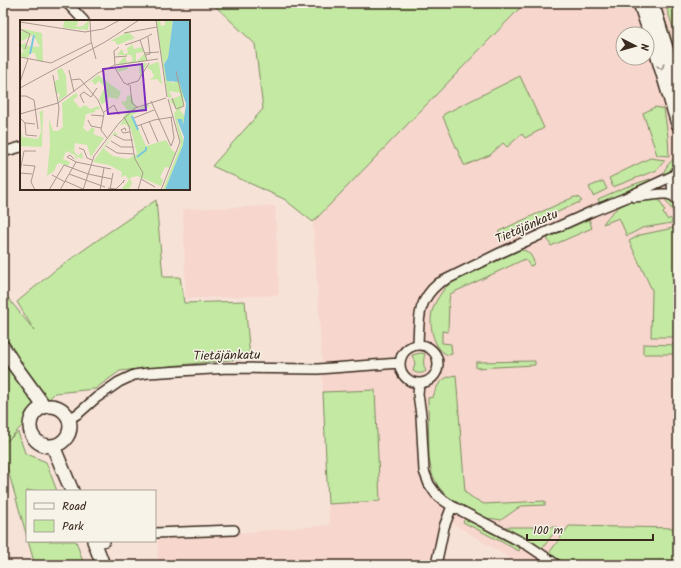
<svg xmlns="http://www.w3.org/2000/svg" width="681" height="568" font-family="Kalam,sans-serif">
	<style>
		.built { fill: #f7d6cd; fill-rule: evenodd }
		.green { fill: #c3e9a3; stroke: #7f8a60 }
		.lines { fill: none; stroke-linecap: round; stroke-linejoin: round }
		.street-casing { stroke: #3b2a1e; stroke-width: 12 }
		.secondary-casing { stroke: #3b2a1e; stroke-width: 16 }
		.street { stroke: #f7f3e8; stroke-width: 9 }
		.secondary { stroke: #f7f3e8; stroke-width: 13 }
		.oneway { stroke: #998e83 }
		.labels { text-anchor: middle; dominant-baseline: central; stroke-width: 3; stroke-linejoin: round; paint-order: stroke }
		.street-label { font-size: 13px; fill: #3b2a1e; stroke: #f7f3e8 }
		.inset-river { fill: none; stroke: #7cc7db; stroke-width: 2 }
		.inset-road { fill: none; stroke: #ac988e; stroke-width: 1 }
		.view { fill: #7b2cbf; fill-opacity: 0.15; stroke: #7b2cbf; stroke-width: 2 }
		.inset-edge { fill: none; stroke: #3b2a1e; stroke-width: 2 }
	</style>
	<rect width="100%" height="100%" fill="#f7e2d8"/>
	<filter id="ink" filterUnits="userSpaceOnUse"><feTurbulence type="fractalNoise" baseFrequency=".025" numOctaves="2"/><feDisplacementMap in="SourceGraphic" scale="8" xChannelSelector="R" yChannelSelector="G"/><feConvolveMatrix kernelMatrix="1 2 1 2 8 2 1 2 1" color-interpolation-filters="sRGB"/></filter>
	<g filter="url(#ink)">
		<!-- built -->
		<path class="built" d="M520,3H678V565H521L441,516L436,565H157L158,540L330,525L328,504L323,392L322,360L313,222L519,9ZM623,34H647V58H623Z
			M275,206L279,295L186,299L183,209Z"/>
		<!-- green -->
		<path class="green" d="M212,3H520L519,9L313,222L284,199L212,166L263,109L255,44Z
			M655,3H660L678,60V73Z
			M665,3H674L678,16V43Z
			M520,76L544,128L525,138L522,134L507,147L503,143L490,155L466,165H464L443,117L444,114Z
			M655,107L664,109L668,136L669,156L657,155L643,113Z
			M678,156V164L673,170L663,176C664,168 671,160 678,156Z
			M650,158L665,160L657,170L613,187L609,178Z
			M650,179L651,183L600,204L598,199L623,188Z
			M603,181L607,189L593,196L589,187Z
			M574,197H578L582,201L501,238C499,237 498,233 499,231Z
			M658,197L665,211L663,213L668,220L670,218L672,220V223L642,228L627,236L619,218L603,224C618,201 633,201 658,197Z
			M669,198C679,203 678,208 678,219L666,201V199Z
			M156,200L163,277H180L184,303L245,301L250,358L120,371L95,389L55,393L7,441L18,432L25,453L46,462L57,491H27V537L3,453V292L34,330L17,302L54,271L109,232Z
			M589,219L592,228L551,246L547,238Z
			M678,227V337H651L652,290L629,241L640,235Z
			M520,250C529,250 531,255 534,262L533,265L530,266L525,259L450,294L449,301L448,332L442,331V343L451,344L452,354L448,355C433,349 429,326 432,311C434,305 438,297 442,292C446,286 451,283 457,280Z
			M643,344L678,345V354H643Z
			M420,353L425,354C423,361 423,365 426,371C422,374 417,374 413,371L415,363L412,355Z
			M535,361V365L476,368V362Z
			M456,375L465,492L473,498L484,504L545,501V505L521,506L501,520L495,519L485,518L457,503L446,496L438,486L432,474L429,458L428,398L433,397C437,384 442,377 456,375Z
			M375,390L380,501L328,504L323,392Z
			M465,519L520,548L519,551L463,522Z
			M569,526L678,528V565H566L549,553Z
			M501,527H558L542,549Z
			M28,541H76L84,565H35Z"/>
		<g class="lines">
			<defs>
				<path id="street" d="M67,3L84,21
					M3,152L21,147
					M634,197L662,194H667L677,197
					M418,345C419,319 417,301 439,283L500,253L593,211L625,198L677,174
					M400 364a19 19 0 1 1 38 0a19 19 0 1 1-38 0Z
					M419,383L418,394L421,415L424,471L429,484L436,494L443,500L452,506L529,546L557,565
					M69,419L79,413L96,398L119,382L134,375L148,373L228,368L318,369L400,363
					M155,533L234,530
					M95,545L105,541
					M436,565L444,527L452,506"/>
				<path id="secondary" d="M640,3L657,54L678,124
					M652,3L678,87
					M678,172C673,181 673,190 678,199
					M3,347L15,366L44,406
					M30 426a20 20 0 1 1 40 0a20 20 0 1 1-40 0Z
					M53,446L72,491
					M94,541L103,565"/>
			</defs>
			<!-- street casing -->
			<use href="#street" class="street-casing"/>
			<!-- secondary casing -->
			<use href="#secondary" class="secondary-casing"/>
			<!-- street -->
			<use href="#street" class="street"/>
			<!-- secondary -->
			<use href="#secondary" class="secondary"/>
		</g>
		<!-- one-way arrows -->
		<defs><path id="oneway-chevron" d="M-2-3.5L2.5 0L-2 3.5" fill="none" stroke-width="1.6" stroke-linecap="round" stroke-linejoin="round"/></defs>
		<use class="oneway" href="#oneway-chevron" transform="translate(661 67) rotate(74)"/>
	</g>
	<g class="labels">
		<!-- street labels -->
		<g class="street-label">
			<text transform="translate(527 227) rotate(-24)">Tietäjänkatu</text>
			<text transform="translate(227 356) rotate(-1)">Tietäjänkatu</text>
		</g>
	</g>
	<!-- overview -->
	<g transform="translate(20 20)">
		<rect width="170" height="170" fill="#f7e2d8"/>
		<path d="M59,0L56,7L63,6L69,0L68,10L43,8L44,1ZM136,0H140L141,6L145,5V1L153,0L148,38L144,43L149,61L154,63L157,59L151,45L156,44L166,83L163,76L164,85L160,90L165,97L162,106L161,100H157L164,123L145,170H143L161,124L154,94L157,89L149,80L160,76V73L149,71L152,77L148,78ZM3,9L22,13L23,42L17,40L15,33H11L7,38L0,36V33L4,32L0,25L6,23L7,26L20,27L13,15L2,21L0,17ZM108,12L115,18L97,25L95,21H90ZM111,22L114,29L122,27L124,32L116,33V42L125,33L127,41L97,45L105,36L107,43L113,40L111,35H97L102,29L104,34L108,33L107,28L111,26ZM138,42L139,43L142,65L137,59L130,60L134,56L131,50L127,48L129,45ZM127,43L120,57L119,45H107L108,49L99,52L97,49L107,45ZM42,48L46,56L47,75L38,81L40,74L35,72L34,62L39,59L37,50ZM78,55L101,72L98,79L89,77L82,85L79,79L85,67L79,61L75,65L72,61L67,64ZM56,73L58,76L53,80L60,88L65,85L70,89L79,86L80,89L75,90V92L66,94L63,108L68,112L72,107L75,109L73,114L84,118L71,137L67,125L55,123L54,131L58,136L62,132L63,139L57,137L56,141L55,135L46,131L43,139L50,142L48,146L38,143L34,151L27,156L30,125L29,99L33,111H38L43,107L42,83ZM111,75L117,90L128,84L129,87L112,95L126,126L146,120L152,130L156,133L149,148L145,147L140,157L143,160L141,166L117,156L110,158L112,164L108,170H101L109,160L105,155L101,158L102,152L89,145L73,142L104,99L103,97L108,91L101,82L106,81L107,76ZM105,104L111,109L117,134L108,139L93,136L84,129L93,115H98L95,112L99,105ZM23,90L22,127L0,126V104L2,117L18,119L21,112L20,93H18Z" fill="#c3e9a3" fill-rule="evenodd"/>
		<path d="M153,0H170V170H145L163,125L164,117L157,99H162L163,105L166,84L159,62L147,61L146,58L144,44L148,38Z" fill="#7cc7db"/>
		<path class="inset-river" d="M10,34L14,15M112,96L118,110M117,137L126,130V127"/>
		<path class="inset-road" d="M70,0L71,21L76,39M136,0L147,77M0,2L65,12L83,9L100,0M0,9L10,14L5,29M104,13L137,7M120,20L132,14M105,25L120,20L127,40M125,33L139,32M126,35L130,34L128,17M0,37L31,43L71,23M95,37L107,36M95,45L94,31L99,27M95,48L104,63L109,65M49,50L54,72M78,53L95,45L138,39M33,55L39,88L37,107M51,60L60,59L78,80L84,94L81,110L87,118M0,62L8,39M108,64L118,61L129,43M110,65L112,83L118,88M0,68L85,22L119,0M0,76H6L14,80L18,109M152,78L156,89L164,86L156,51M131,81L151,126M64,83L60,75L64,72L71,77L77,68M84,92L94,85L99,95M0,94L38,83L78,53M71,95L84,96M104,97L109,106L115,139L123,153L118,170M0,98L5,103L15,104M114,98L134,90M68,100L71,106L81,108M129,101L138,122M5,103L6,115L17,116M121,105L129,124M117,106L134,100L153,97M106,111L105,108L101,110L103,113L110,112M94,115L104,120H113M91,121L101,127H114M86,126L97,133L114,134M151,126L154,118L151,97M59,128L64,130L67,138L72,140M54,139L50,135L47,137L56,142L91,149M3,145L15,146L11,162L15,170M0,152L4,131H16M0,153L12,154M49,154L85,167M32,155L45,162M121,159L135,167M45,161L63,169M88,168L96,169L104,161V160L103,163M29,170L44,145L68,154L92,159M40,170L56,142M63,170L74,136L99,103L115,88L146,78M80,170L84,148M90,170L93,153M141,170L160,122L148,79"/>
		<path class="view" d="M122,44L126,90L88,94L83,49Z"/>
		<rect width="170" height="170" class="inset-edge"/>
	</g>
	<!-- margin -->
	<rect width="681" height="568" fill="none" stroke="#f7f3e8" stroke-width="16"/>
	<rect x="8" y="8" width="665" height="552" fill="none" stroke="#3b2a1e" stroke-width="1.5" filter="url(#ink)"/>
	<!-- legend -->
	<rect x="26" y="490" width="130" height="52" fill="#f7f3e8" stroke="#aca397"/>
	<rect x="34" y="503" width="20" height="6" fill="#f7f3e8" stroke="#aca397"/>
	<text x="62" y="510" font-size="12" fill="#3b2a1e">Road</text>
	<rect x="34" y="520" width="20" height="12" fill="#c3e9a3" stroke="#aca397"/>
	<text x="62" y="530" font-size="12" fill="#3b2a1e">Park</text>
	<!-- north arrow -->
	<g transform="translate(635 46) rotate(96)"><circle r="19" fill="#f7f3e8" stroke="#aca397"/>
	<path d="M0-3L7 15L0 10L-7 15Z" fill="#3b2a1e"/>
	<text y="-6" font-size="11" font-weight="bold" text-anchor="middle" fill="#3b2a1e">N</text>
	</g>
	<!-- scale -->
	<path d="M527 534v6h126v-6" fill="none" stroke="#3b2a1e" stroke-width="2"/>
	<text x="533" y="534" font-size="12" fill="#3b2a1e" stroke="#f7f3e8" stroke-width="3" paint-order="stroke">100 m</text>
</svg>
